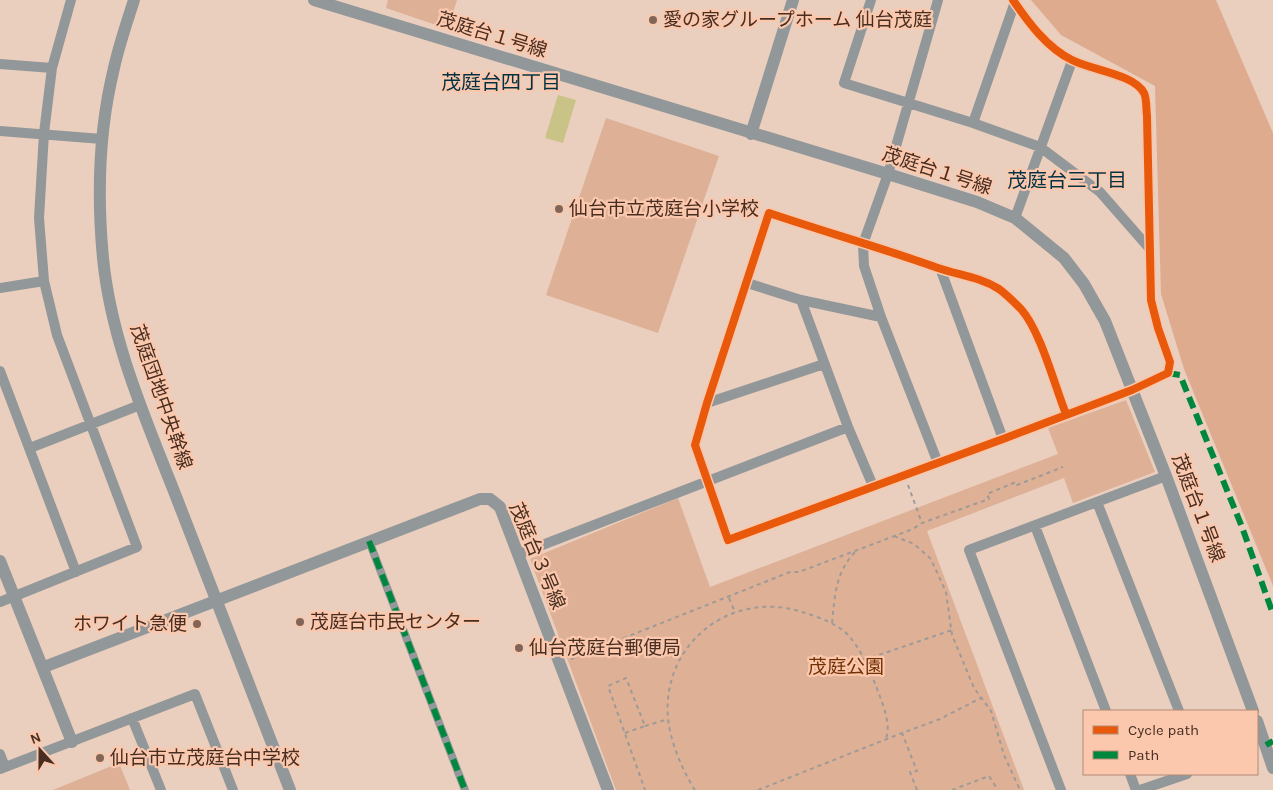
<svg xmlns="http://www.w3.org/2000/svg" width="1273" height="790" font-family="Karla,'Noto Sans JP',sans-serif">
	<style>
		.green { fill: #deb096 }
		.forest { fill: #deab8f }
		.water { fill: #cac387 }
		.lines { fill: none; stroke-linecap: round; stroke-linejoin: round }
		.path { stroke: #9e9a98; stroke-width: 2; stroke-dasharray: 4 4; stroke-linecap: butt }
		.pedestrian { stroke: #929799; stroke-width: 8 }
		.minor { stroke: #929799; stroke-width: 10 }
		.tertiary { stroke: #929799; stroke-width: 12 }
		.quiet { stroke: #00873e; stroke-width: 6; stroke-dasharray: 12 6; stroke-linecap: butt }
		.cycleway-casing { stroke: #fbc8ad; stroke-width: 11 }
		.cycleway { stroke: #e8590c; stroke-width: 8 }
		.poi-dot { fill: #806658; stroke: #fbc8ad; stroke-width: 2 }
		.labels { text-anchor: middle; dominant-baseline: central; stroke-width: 4.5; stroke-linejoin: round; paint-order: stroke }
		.poi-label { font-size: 19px; fill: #472e21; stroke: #fbc8ad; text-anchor: start }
		.street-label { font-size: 19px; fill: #472e21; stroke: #fbc8ad }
		.park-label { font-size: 19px; fill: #723102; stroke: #fbc8ad }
		.neighbourhood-label { font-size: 20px; fill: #003245; stroke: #fbc8ad }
	</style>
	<rect width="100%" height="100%" fill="#eacebe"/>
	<!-- green -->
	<path class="green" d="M388,0H457L448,29L386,8Z
		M606,118L719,156L658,333L546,295Z
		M1126,400L1155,472L1073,503L1064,478L927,531L1024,790H616L530,559L678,498L710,587L1058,454L1048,428Z
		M119,763L130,790H53Z"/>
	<!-- forest -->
	<path class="forest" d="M1031,0H1216L1273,133V586L1184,369L1161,294L1155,86L1061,35Z"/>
	<!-- water -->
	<path class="water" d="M558,95L576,100L563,143L545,138Z"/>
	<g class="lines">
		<!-- path -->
		<path class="path" d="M908,485L922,523
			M894,536L914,544L930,558L936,570L946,592L952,635L974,688L991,711L1004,755L1020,790
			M729,598L735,612
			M832,623C835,596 835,573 855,552
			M571,659L790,572H799L913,529L922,523L989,499L987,494L1016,482L1017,485L1063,467
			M864,660L952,630
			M645,726L668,719
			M625,733L645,726L626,678L608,686L645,790
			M695,790C682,770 671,743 668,719C661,644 731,589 802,612C818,617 837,623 849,636C861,650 869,668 876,686C881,700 893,726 885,740
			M758,790L902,733
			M917,790L910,772L917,771L902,733L940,719L981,698
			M952,790L989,776L998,790"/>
		<!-- pedestrian -->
		<path class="pedestrian" d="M369,541L465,790"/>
		<!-- minor -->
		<path class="minor" d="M871,0L844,83L973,123L1040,147L1100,192L1149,248
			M1013,0C1028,22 1047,48 1072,60C1091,70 1134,74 1144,93C1147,99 1146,110 1147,116L1151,300L1158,328L1170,362L1168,373L1132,390L1003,439L728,540L695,445L707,403L769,213C825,232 882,248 938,268C958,275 980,277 999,289C1006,294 1015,303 1021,309C1041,332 1054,384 1066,414
			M0,64L52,68
			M973,123L1015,2
			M0,131L102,139
			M1015,218L1072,61
			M940,268L1003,439
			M747,283L801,300L881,317
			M0,288L44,281
			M801,300L848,427L873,486
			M0,371L76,572
			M707,403L824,364
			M30,448L140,405
			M938,463L881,317L864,266L863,244L888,174L938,0
			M1097,502L1179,711
			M1035,526L1106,711
			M519,554L848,427
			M0,602L137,547L57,335L44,281L39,218L44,133L52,68L71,0
			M132,718L161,790
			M0,754L5,767
			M0,769L195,694L233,790
			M1130,774L1136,790
			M1061,790L969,550L1166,476
			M1140,790L1187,774"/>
		<!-- tertiary -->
		<path class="tertiary" d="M134,0C127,22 119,45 114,68C99,129 97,195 103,258C111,342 147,422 177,499C215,596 253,693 290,790
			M314,0L888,174L977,202L1015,218L1064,258L1084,284L1105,321L1166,476L1253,711
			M751,134L793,0
			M0,561L72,742
			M44,667L480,499H490L500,507L608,790
			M1257,721L1273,768"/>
		<!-- quiet -->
		<path class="quiet" d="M1168,373L1180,375L1242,527L1273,614
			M369,541L465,790
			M1266,745L1273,741"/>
		<defs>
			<path id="cycleway" d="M1013,0C1028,22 1047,48 1072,60C1091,70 1134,74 1144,93C1147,99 1146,110 1147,116L1151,300L1158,328L1170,362L1168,373L1132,390L1003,439L728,540L695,445L707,403L769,213C825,232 882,248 938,268C958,275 980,277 999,289C1006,294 1015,303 1021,309C1041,332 1054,384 1066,414"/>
		</defs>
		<!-- cycleway casing -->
		<use href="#cycleway" class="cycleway-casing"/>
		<!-- cycleway -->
		<use href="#cycleway" class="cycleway"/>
	</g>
	<!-- markers -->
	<g class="poi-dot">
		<circle cx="653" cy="20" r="5"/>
		<circle cx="559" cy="209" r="5"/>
		<circle cx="300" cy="622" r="5"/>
		<circle cx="197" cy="624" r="5"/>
		<circle cx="519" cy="648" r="5"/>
		<circle cx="100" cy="758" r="5"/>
	</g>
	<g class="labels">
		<!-- poi labels -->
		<g class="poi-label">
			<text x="663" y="20">愛の家グループホーム 仙台茂庭</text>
			<text x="569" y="209">仙台市立茂庭台小学校</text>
			<text x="310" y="622">茂庭台市民センター</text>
			<text x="187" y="624" text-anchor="end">ホワイト急便</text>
			<text x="529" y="648">仙台茂庭台郵便局</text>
			<text x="110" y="758">仙台市立茂庭台中学校</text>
		</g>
		<!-- street labels -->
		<g class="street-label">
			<text transform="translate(492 35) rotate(17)">茂庭台１号線</text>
			<text transform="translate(937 171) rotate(18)">茂庭台１号線</text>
			<text transform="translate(161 397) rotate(71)">茂庭団地中央幹線</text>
			<text transform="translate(1198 508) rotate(69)">茂庭台１号線</text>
			<text transform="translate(537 556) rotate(67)">茂庭台３号線</text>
		</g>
		<!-- park labels -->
		<g class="park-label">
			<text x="846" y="667">茂庭公園</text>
		</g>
		<!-- neighbourhood labels -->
		<g class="neighbourhood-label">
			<text x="501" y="82">茂庭台四丁目</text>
			<text x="1067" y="180">茂庭台三丁目</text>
		</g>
	</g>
	<!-- legend -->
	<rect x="1083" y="710" width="175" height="65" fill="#fbc8ad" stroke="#b38a75"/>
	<rect x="1093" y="726" width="25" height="8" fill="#e8590c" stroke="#b38a75"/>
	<text x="1128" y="735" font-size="15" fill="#472e21">Cycle path</text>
	<rect x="1093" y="751" width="25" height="8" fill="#00873e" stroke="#b38a75"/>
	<text x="1128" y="760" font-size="15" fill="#472e21">Path</text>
	<!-- north arrow -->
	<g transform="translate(40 750) rotate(339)" stroke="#fbc8ad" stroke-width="4" paint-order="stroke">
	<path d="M0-4L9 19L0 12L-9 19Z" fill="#472e21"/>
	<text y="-8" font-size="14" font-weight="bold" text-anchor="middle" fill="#472e21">N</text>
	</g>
</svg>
